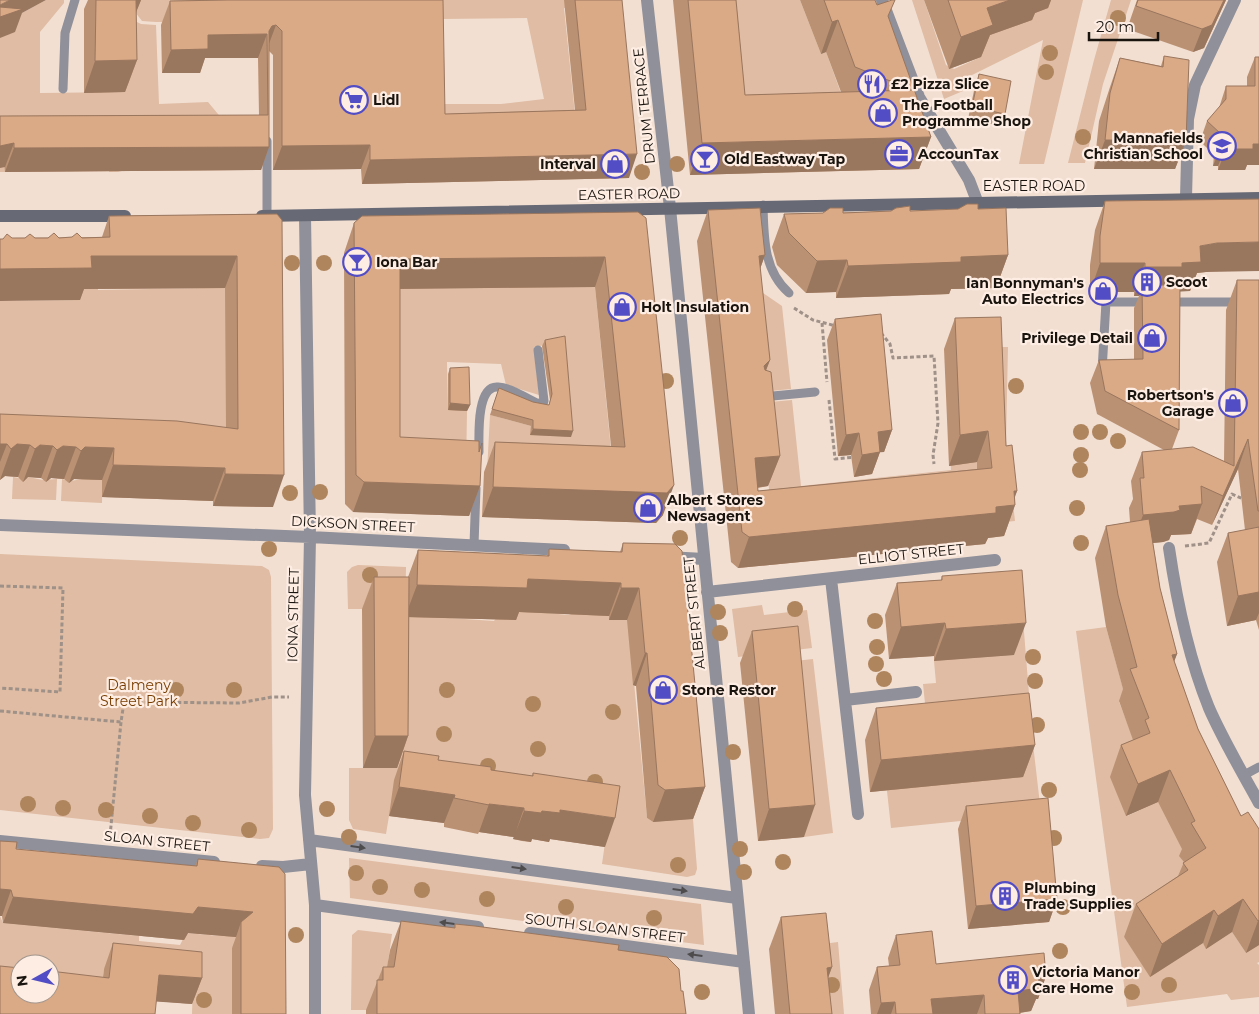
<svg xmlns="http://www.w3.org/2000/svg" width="1259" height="1014" font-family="Montserrat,sans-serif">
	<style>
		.green { fill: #dfbca3 }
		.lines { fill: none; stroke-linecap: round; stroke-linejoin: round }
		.path { stroke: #9f9188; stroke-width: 3; stroke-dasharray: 4 2.5; stroke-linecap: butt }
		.lane { stroke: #8f9099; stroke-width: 9 }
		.street { stroke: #8f9099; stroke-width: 12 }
		.secondary { stroke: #676975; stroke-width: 12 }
		.tree { fill: #af855e }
		.wall { fill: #bb9173 }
		.shaded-wall { fill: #99765e }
		.building { fill: #daa986; stroke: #99765e }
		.oneway { fill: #4f4c4d }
		.labels { text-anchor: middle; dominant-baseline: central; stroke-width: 4.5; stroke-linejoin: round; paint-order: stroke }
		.poi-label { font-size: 14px; font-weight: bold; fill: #1a140f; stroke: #fdede3; text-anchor: start }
		.street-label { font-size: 14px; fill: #1a140f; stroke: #fdede3 }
		.park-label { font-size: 14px; fill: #783c00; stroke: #fdede3 }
	</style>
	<rect width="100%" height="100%" fill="#f2dfd2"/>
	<!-- green -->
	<path class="green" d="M46,0H64V3L40,32V93L125,92L133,20L141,24L156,25L159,104L208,102L238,138L118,172H109V140H5V172H0V25Z
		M126,0H583L606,4L564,8L577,134L436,138L437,104H501L544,99L527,18L156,22L142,21Z
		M721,0H800L821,54L826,52L843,99L752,126Z
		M912,0H924L946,65L954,69L981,57L976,40L1030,15L1045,0H1083L1044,164H1019L1043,40L968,77L963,91L944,99Z
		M1111,0H1131L1103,84L1085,163H1068L1094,60Z
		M98,250V290L204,288L229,279L226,462L103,453L102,503L61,501L62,479L71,481L82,479L0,447V301L80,300Z
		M753,286L782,306L791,389L759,392Z
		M595,287L613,471L487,472L490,415L531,426V435L571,437L562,342L534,347L539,395L506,385L501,364L447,362L448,409L467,411L466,471L390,460L393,289Z
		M989,347H1008L1006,441L1015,521L1005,522L1001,476L772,518L760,403L792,400L801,486L951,470L950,455Z
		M13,477L25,479L28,477L43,480L57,479L56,500L12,499Z
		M0,554L262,566L269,570L271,577L273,829L269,838L260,839L0,810Z
		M358,565L406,567L405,615L494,621L517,589L536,612L569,615L610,595L609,620H628L647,818L653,822L693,819L697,869L695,875L687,877L602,864L609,815L389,816L386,834L353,829L349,820V768H396L398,735L362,609H348L347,572L352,567Z
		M1020,582L1033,744L1041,813L891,828L887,791L926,713L923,684L936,683L934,661L1014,655Z
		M762,605L764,615L807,610L812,648L738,657L732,609Z
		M1106,627L1126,699L1119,702L1138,750L1127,816L1158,802L1174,824L1195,879L1124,937L1151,976L1203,943L1207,948L1232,932L1246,953L1259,944V962L1257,963L1259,965V997L1231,1000L1227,994L1127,1007L1076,631Z
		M813,659L833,833L804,837L786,662Z
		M349,858L701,904L704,945L350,898Z
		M0,916L3,923L139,936V941L180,945L186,933L220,936L238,930L237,943L232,948V1014H192L193,985L104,969L101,993L50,988V964H20V985L0,983Z
		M358,930L392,934L385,983L372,1010H351L352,935Z
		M838,942L844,1014H817L815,945Z"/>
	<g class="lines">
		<!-- path -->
		<path class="path" d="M794,308L813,320L836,326
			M822,323L827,382
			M881,333L890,344L893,358L934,356L938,423L933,455L934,464
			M829,400L835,459L855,457
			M1185,546L1209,543L1232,494L1243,499
			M0,586L63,588L60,692L0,688
			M0,711L121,722L124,702L239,703L272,697H289
			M110,836L121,722"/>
		<!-- lane -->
		<path class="lane" d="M63,89L65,33L75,0
			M267,141V216
			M763,205C764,237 763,270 789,293
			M1169,302H1259
			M1102,371L1106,302H1146
			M762,397L815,392
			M479,452C479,437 476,385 498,387C511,388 527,398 538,404L544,401L538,350
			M474,545L476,488
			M1244,775L1259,767"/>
		<!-- street -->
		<path class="street" d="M647,0L670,208L749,1014
			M882,0L919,97L969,180L977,201
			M1186,198L1188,119L1195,85L1235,0
			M305,216L310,537L305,795L315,905V1014
			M0,525L310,537L564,550
			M1169,548C1177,603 1188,656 1209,708C1223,740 1242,772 1259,803
			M667,557L704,559
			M831,579L858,814
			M707,592L995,560
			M845,700L916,692
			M309,840L737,898
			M0,841L214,862
			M262,866L283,867L311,864
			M315,905L478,927
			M530,933L744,962"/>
		<!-- secondary -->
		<path class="secondary" d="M0,216H125
			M262,216L1259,198"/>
	</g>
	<!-- trees -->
	<g class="tree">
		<circle cx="1118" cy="18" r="8"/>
		<circle cx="1050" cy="53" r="8"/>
		<circle cx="1046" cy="72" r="8"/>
		<circle cx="1083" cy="137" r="8"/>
		<circle cx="677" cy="164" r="8"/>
		<circle cx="642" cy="172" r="8"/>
		<circle cx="292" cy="263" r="8"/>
		<circle cx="324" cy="263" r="8"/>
		<circle cx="666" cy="381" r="8"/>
		<circle cx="1016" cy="386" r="8"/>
		<circle cx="1081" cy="432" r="8"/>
		<circle cx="1100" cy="432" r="8"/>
		<circle cx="1118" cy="441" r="8"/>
		<circle cx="1081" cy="455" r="8"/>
		<circle cx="1080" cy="470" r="8"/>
		<circle cx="320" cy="492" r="8"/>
		<circle cx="290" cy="493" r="8"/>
		<circle cx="1077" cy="508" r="8"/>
		<circle cx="680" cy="538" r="8"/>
		<circle cx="1081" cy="543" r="8"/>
		<circle cx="269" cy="549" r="8"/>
		<circle cx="370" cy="575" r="8"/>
		<circle cx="795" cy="609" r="8"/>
		<circle cx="718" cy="612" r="8"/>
		<circle cx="875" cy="621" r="8"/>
		<circle cx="720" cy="633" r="8"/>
		<circle cx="877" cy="647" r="8"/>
		<circle cx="1033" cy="657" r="8"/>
		<circle cx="876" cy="664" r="8"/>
		<circle cx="884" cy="679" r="8"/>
		<circle cx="1035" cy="681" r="8"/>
		<circle cx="176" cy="690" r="8"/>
		<circle cx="234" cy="690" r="8"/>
		<circle cx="447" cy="690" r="8"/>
		<circle cx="533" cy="704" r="8"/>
		<circle cx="613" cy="712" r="8"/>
		<circle cx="1037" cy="725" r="8"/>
		<circle cx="444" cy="734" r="8"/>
		<circle cx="538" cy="749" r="8"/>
		<circle cx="733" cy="752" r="8"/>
		<circle cx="488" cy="766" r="8"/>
		<circle cx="595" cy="782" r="8"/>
		<circle cx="1049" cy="790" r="8"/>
		<circle cx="28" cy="804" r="8"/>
		<circle cx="63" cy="808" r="8"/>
		<circle cx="327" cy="809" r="8"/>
		<circle cx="106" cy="810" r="8"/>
		<circle cx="150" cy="816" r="8"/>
		<circle cx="193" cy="823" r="8"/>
		<circle cx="249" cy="830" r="8"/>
		<circle cx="349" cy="837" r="8"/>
		<circle cx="1054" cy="838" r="8"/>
		<circle cx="740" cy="849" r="8"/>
		<circle cx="783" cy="862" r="8"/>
		<circle cx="678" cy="865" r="8"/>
		<circle cx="744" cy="872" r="8"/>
		<circle cx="356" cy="873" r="8"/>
		<circle cx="380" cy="887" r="8"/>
		<circle cx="422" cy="890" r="8"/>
		<circle cx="487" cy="899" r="8"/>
		<circle cx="566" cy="907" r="8"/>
		<circle cx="1063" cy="907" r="8"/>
		<circle cx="654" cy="918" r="8"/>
		<circle cx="296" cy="935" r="8"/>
		<circle cx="1060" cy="951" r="8"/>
		<circle cx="832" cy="985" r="8"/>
		<circle cx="1169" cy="985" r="8"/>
		<circle cx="702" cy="992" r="8"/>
		<circle cx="1132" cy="992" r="8"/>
		<circle cx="204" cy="1000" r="8"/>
	</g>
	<!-- wall -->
	<path class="wall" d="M88,0H141L136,12L137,60L125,92L84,93V9Z
		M227,0L445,114L575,110L564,0H622L629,178L362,184L361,169L273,170V55L269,51V147L261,170L5,172L0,116L259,115L258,58H205L200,73H162L161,25L170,1Z
		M673,0H736L745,95L841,92L826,52L821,54L800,0H875L877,5L888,17L931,137L919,169L690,175Z
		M924,0H1051L1048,8L1035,13L1032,20L990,35L981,57L949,69Z
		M1137,0H1226L1204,48L1193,52L1127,29Z
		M1164,56L1186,141L1175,169H1094L1099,121L1110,87L1120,58L1161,66Z
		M1255,57H1259L1247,165L1245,170H1218V166H1213L1214,155L1200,141L1207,121L1219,108L1226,86H1247V77Z
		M979,74L1005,114L1000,126L968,119L975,86Z
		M1105,201L1206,272L1197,273L1190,291H1180L1179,430L1172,449L1224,461L1226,310L1237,280H1259V630L1256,620L1227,626L1217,562L1228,533L1245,530L1238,469L1212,525L1197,519L1191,534L1171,535L1169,540L1163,542L1153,543L1160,588L1177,654L1174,661L1198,729L1241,816L1259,829V945L1246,953L1232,932L1206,949L1203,943L1150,977L1124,937L1136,904L1178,876L1184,862L1179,856L1182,849L1158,802L1126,816L1110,777L1121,745L1133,740L1119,701L1123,689L1106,627L1095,558L1106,526L1130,522L1129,508L1133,499L1131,481L1142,452L1164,450L1097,414L1090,383L1099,360H1134V308L1139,296H1134V292H1090V265L1095,230Z
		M978,209L1008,255L996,288L951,289L949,294L836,298V292L806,293L777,265L772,247L784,214Z
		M708,210L765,255L760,269L770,360L766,370L780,456L768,486L758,488V491L977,469V462L949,466L944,349L955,318L1006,446L1017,491L1015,497V505L1004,536L988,538L985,544L738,568L731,562L697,241Z
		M638,212L663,515L656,523L482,517L484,472L495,442L611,446L595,287L400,289V437L480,486L469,516L353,512L345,504L344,253L354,223Z
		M277,214L273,507L213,506V501L102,497V480L74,479L69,483L64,479L51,478L46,482L41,478L28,477L23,482L18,477L5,476L0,480V414L226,428L225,288L84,289L80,300L12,238L102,237L109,216Z
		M835,319L892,430L884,452H880L872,474L854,477L851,455L838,456L827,340Z
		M545,340L571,437L530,435L531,426L490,415L499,388L533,402L549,405L550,400L542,346Z
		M450,368L470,405L467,411L448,410V374Z
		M623,543L675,544L705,787L693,819L653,822L647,818L636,686L633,685L627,620H609V616L519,612L516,620L409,617L408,736L397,768H363L362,609L374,577H408L418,550L547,556L549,549L620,552Z
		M942,576L1014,655L934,661V656L889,659L885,615L897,583L941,580Z
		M752,631L804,837L758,841L740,663Z
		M876,708L1035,745L1023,777L870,792L865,740Z
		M404,751L438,760L491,770L532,776L533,773L605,847L550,839L549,842L532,839L531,842L522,841L513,839L514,837L479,832L478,834L444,827V823L389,816L394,780Z
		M966,806L1057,899L1049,922L968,929L958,829Z
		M0,841L16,849L195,866L198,859L279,867L286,1014H232V948L236,937L188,933L184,940L3,923L2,916H0Z
		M781,917L832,967L828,977L832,1014H775L769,949Z
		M401,921L454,928L455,924L618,950L681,991L686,1014H366V1010L383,967H387L390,950Z
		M896,935L936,964L1046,976L1038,999H1036L1031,1011L1020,1013V1014H871L869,990L877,967L889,966L888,958Z
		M113,943L202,978L192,1004L156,1001L103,977L104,969Z"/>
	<!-- shaded-wall -->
	<path class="shaded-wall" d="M10,0H46L22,13L15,32L0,38V5Z
		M134,0H141L133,20Z
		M1010,0H1051L1048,8L1035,13L1032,20L990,35L981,57L949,69L961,37L987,8Z
		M1224,0H1226L1204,48L1193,52L1202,29Z
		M838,20L826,52L821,54L832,22Z
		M276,25L267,49L269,31L272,26Z
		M267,34L258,58H205L200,73H162L171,50L208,35Z
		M137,60L125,92L84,93L95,61Z
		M931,137L919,169L690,175L702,143Z
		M1105,140L1186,141L1175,169H1094Z
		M14,143L5,167L0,168V146Z
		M1253,144H1259V165H1247L1245,170H1218L1226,149Z
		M370,145L361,169L273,170L282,146Z
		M1221,146H1226L1218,166H1213Z
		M269,147L261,170L5,172L14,148Z
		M637,154L629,178L362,184L370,160Z
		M1259,242V271L1206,272L1197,273L1190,291L1173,292L1142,285L1139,296H1134L1145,267L1182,263L1200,246L1217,243Z
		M765,255L754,286L759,256Z
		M1008,255L996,288L951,289L949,294L836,298L848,266L961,257Z
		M91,256H237L225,288L84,289L80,300L0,301V269Z
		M605,257L595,287L389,289L400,259Z
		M847,260L836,292L806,293L817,261Z
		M1100,263H1145L1134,292H1090Z
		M770,360L758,391L764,366Z
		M450,403L470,405L467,411L448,410Z
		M533,429L573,431L571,437L530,435Z
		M892,430L884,452L870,453L878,432Z
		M988,431L977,462L949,466L960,435Z
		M859,433L851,455L838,456L846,435Z
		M1248,439L1238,469L1212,525L1223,496Z
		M0,444H7L0,462Z
		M17,444L30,445L18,477L5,476L0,480L11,449Z
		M40,445L53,446L41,478L28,477L23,482L35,449Z
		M63,446L76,447L64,479L51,478L46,482L57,450Z
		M85,447L114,448L102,480L74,479L69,483L81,451Z
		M880,452L872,474L854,477L862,455Z
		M780,456L768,486L744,489L755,458Z
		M113,465L225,468L213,501L102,497Z
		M225,474L284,475L273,507L213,506Z
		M364,482L480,486L469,516L353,512Z
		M674,485L663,515L656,523L482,517L493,487Z
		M1014,491H1017L1011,506L1015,505L1004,536L988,538L985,544L738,568L749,537L996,507Z
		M1202,504L1191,534L1171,535L1169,540L1163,542L1132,545L1143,515L1179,506Z
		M528,579L621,583L609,616L519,612L516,620L405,617L417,585Z
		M621,588H639L627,620H609Z
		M1259,592V613L1256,620L1227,626L1238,596Z
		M945,623L934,656L889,659L901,627Z
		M1026,623L1014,655L934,661L946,629Z
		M645,653H647L636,686L633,685Z
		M1177,654L1165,686L1172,655Z
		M375,736H408L397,768H363Z
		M1035,745L1023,777L870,792L881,760Z
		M1170,770L1158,802L1126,816L1138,784Z
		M399,787L455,795L444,823L389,816Z
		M705,787L693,819L653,822L665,790Z
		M489,804L524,808L514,837L479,832Z
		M815,805L804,837L758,841L769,809Z
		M560,810L615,818L605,847L550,839L549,842L532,839L531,842L513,839L524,811Z
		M0,889L11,890L2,916H0Z
		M13,897L198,907L253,912L241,922L236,937L188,933L184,940L3,923Z
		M1057,899L1049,922L968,929L976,906Z
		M1243,899L1232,932L1206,949L1218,916Z
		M1214,910L1203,943L1150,977L1162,944Z
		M1259,920V945L1246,953L1258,921Z
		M832,967L820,1000L827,968Z
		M159,975L202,978L192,1004L149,1001Z
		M1046,976L1038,999H1036L1031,1011L1010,1014L1018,991L1038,977Z
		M984,995L977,1014H926L931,999Z
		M895,1002L891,1014H877L881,1003Z"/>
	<!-- building -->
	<path class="building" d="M0,0H10L0,5Z
		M96,0H136L137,60L95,61Z
		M227,0H443L445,114L586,110L575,0H622L637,154L370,160V145L282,146V31L276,25L272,26L269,31V147L14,148V143L0,146V116L268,115L267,34L208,35V49L171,50L170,1Z
		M688,0H736L745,95L913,90L855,67L838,20L832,22L824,0H875L877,5L892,0H895L888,16L931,137L702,143Z
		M948,0H1010L987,8L993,25L961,37Z
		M1138,0H1224L1212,25L1202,29L1136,6Z
		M0,7L23,9L0,17Z
		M1164,56L1189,60L1186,141L1105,140L1110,93L1120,58L1163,67Z
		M1255,57H1259V144H1253V149H1226V146H1221V134L1207,121L1226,99V86H1255Z
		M979,74L1011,81L1005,114L972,107Z
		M1259,199V242L1217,243L1200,246L1201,262L1182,263V267H1145V263H1100V236L1105,201Z
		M967,204H978V209L1006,208L1008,255L961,257V262L848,266L847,260L817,261L789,233L784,214L823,213L830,208H843V213L891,211L896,208L910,206V211L958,209Z
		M760,208L765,255L759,256L770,360L764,366L765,370L771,372L780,456L755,458L758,491L992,468L988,431L960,435L955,318L1001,317L1006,446L1012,445L1017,491H1014L1015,505L996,507V513L749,537L742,532L708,210Z
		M638,212L646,218L674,485L667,493L493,487L495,442L625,447L605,257L400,259V437L479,441V452L482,443L480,486L364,482L356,475L354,223L362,216Z
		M277,214L282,220L284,475L225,474V468L113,465L114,448L85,447L81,451L76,447L63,446L57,450L53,446L40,445L35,449L30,445L17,444L11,449L7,444H0V414L177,421L238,429L237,256H91L92,268L0,269V239H3L7,234L12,238H25L30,234L35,238H48L54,233L59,238L72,237L77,233L82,238L110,237L109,216Z
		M1237,280H1259V511H1258L1248,439L1223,496L1201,486L1202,504L1179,506L1180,510L1174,512L1143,515L1140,478H1144L1142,452L1193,447L1234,466Z
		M1142,285H1180L1179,430L1105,391L1099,360L1143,359Z
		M881,314L892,430L878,432L880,452L862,455L859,433L846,435L835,319Z
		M565,336L573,431L533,429V420L492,409L499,388L533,402L549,405L552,394L545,340Z
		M469,367L470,405L450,403V368Z
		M1149,519L1160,588L1177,654L1172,655L1198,729L1241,816L1248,812L1259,829V920L1258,921L1243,899L1218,916L1214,910L1162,944L1136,904L1188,870L1183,863L1206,848L1191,823L1195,821L1170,770L1138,784L1121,745L1150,733L1145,720L1149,718L1130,669L1137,667L1118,595L1106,526Z
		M1259,527V592L1238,596L1228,533Z
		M623,543L675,544L682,551L705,787L665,790L658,785L647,653H645L639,588H621V583L528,579L527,588L417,585L418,550L549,556V549L622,552Z
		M1022,570L1026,623L946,629L945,623L901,627L897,583L942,580V576Z
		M374,577H409L408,736H375Z
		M798,626L815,805L769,809L752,631Z
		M1029,693L1035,745L881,760L876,708Z
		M404,751L439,756L438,760L491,767V770L533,776V773L620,786L615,818L560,810V813L542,811L541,813L533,812L524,811V808L489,804V805L454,798L455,795L399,787Z
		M1048,798L1057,899L976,906L966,806Z
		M0,841L17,842L16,849L175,864L197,866L198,859L279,867L285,874L286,1014H241V922L253,912L198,907L193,914L13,897L11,890L0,889Z
		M826,913L832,967L827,968L832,1014H790L781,917Z
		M401,921L455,928V924L475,926L619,945L618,950L667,957L679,969L681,991H683L686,1014H377V980H383V967H394Z
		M932,931L936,964L1044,953L1046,976L1038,977L1040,988L1018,991L1020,1014H985L984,995L931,999L933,1014H896L895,1002L881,1003L877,967L900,965L896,935Z
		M113,943L202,952V978L159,975L155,1014H0V966L20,968V994H50V971L109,978Z"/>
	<!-- one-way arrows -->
	<defs><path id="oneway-solid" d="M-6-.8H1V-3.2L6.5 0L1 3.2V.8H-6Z" transform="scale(1.25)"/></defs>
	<g class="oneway">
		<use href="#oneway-solid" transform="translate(358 847) rotate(8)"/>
		<use href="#oneway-solid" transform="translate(519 868) rotate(8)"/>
		<use href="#oneway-solid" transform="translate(680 890) rotate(8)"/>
		<use href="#oneway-solid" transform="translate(447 923) rotate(-173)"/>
		<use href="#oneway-solid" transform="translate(695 955) rotate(-173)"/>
	</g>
	<!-- icons -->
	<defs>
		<symbol id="restaurant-ring" viewBox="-11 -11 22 22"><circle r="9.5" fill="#fdede3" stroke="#524dc5" stroke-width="1.5"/><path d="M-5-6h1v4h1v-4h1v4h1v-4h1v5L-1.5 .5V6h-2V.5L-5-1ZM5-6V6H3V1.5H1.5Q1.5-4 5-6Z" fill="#524dc5"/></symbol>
		<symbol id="supermarket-ring" viewBox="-11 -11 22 22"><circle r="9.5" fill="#fdede3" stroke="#524dc5" stroke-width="1.5"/><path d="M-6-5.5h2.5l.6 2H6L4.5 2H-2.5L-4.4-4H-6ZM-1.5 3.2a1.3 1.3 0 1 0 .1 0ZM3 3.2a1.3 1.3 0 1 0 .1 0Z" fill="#524dc5"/></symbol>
		<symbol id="shop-ring" viewBox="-11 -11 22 22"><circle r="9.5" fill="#fdede3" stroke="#524dc5" stroke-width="1.5"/><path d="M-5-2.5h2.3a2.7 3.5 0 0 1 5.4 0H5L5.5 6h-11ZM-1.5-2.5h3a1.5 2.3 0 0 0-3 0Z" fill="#524dc5"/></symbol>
		<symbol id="school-ring" viewBox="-11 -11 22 22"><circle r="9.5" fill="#fdede3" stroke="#524dc5" stroke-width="1.5"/><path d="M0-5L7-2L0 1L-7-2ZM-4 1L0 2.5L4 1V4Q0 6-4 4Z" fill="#524dc5"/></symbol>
		<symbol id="office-ring" viewBox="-11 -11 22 22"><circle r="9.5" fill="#fdede3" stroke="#524dc5" stroke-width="1.5"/><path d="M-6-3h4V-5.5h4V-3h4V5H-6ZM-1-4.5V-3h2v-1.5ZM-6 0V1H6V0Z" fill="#524dc5"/></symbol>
		<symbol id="bar-ring" viewBox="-11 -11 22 22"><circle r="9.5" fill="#fdede3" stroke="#524dc5" stroke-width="1.5"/><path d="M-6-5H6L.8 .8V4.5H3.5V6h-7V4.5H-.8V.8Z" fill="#524dc5"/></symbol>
		<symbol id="building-ring" viewBox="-11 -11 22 22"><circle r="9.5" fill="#fdede3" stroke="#524dc5" stroke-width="1.5"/><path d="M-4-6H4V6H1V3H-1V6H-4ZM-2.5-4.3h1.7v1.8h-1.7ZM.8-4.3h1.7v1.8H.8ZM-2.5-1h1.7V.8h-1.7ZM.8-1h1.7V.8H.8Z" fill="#524dc5"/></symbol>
	</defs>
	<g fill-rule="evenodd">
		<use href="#restaurant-ring" x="856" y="68" width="32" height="32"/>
		<use href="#supermarket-ring" x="338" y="84" width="32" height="32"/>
		<use href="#shop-ring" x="867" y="97" width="32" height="32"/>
		<use href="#school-ring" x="1206" y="130" width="32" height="32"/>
		<use href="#office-ring" x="883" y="138" width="32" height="32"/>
		<use href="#bar-ring" x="689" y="143" width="32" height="32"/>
		<use href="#shop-ring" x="599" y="148" width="32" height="32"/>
		<use href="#bar-ring" x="341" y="246" width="32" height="32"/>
		<use href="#building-ring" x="1131" y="266" width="32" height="32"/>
		<use href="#shop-ring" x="1087" y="275" width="32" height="32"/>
		<use href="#shop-ring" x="606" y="291" width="32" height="32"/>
		<use href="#shop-ring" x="1136" y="322" width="32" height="32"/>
		<use href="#shop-ring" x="1217" y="387" width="32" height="32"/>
		<use href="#shop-ring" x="632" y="492" width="32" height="32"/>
		<use href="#shop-ring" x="647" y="674" width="32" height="32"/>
		<use href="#building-ring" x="989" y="880" width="32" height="32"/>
		<use href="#building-ring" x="997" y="964" width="32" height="32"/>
	</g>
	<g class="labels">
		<!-- poi labels -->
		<g class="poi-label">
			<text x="891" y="84">£2 Pizza Slice</text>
			<text x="373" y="100">Lidl</text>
			<text x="902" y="105">The Football<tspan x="902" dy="16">Programme Shop</tspan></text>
			<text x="1203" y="138" text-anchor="end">Mannafields<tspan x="1203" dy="16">Christian School</tspan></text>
			<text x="918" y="154">AccounTax</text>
			<text x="724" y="159">Old Eastway Tap</text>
			<text x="596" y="164" text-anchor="end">Interval</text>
			<text x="376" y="262">Iona Bar</text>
			<text x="1166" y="282">Scoot</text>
			<text x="1084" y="283" text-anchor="end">Ian Bonnyman's<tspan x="1084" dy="16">Auto Electrics</tspan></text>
			<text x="641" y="307">Holt Insulation</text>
			<text x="1133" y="338" text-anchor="end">Privilege Detail</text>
			<text x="1214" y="395" text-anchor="end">Robertson's<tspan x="1214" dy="16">Garage</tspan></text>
			<text x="667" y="500">Albert Stores<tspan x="667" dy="16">Newsagent</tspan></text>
			<text x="682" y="690">Stone Restor</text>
			<text x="1024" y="888">Plumbing<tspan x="1024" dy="16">Trade Supplies</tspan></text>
			<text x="1032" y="972">Victoria Manor<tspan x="1032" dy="16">Care Home</tspan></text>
		</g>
		<!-- street labels -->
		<g class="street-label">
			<text transform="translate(644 106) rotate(-96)">DRUM TERRACE</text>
			<text x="1034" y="186">EASTER ROAD</text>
			<text transform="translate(629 194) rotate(-1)">EASTER ROAD</text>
			<text transform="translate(353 524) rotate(3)">DICKSON STREET</text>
			<text transform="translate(911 554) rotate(-6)">ELLIOT STREET</text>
			<text transform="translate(694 613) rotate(-96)">ALBERT STREET</text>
			<text transform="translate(293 615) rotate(-89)">IONA STREET</text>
			<text transform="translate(157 841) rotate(6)">SLOAN STREET</text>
			<text transform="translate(605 928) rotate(7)">SOUTH SLOAN STREET</text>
		</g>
		<!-- park labels -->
		<g class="park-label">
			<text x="139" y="685">Dalmeny<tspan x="139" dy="16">Street Park</tspan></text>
		</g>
	</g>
	<!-- north arrow -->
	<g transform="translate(35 979) rotate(262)"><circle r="24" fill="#fdede3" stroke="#a2968e"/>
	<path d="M0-4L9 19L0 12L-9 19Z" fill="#524dc5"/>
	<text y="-8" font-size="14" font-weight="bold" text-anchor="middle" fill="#1a140f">N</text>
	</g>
	<!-- scale -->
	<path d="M1089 32v8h69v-8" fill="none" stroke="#1a140f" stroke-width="2.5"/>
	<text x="1096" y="32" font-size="15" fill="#1a140f" stroke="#fdede3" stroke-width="4" paint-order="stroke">20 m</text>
</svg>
